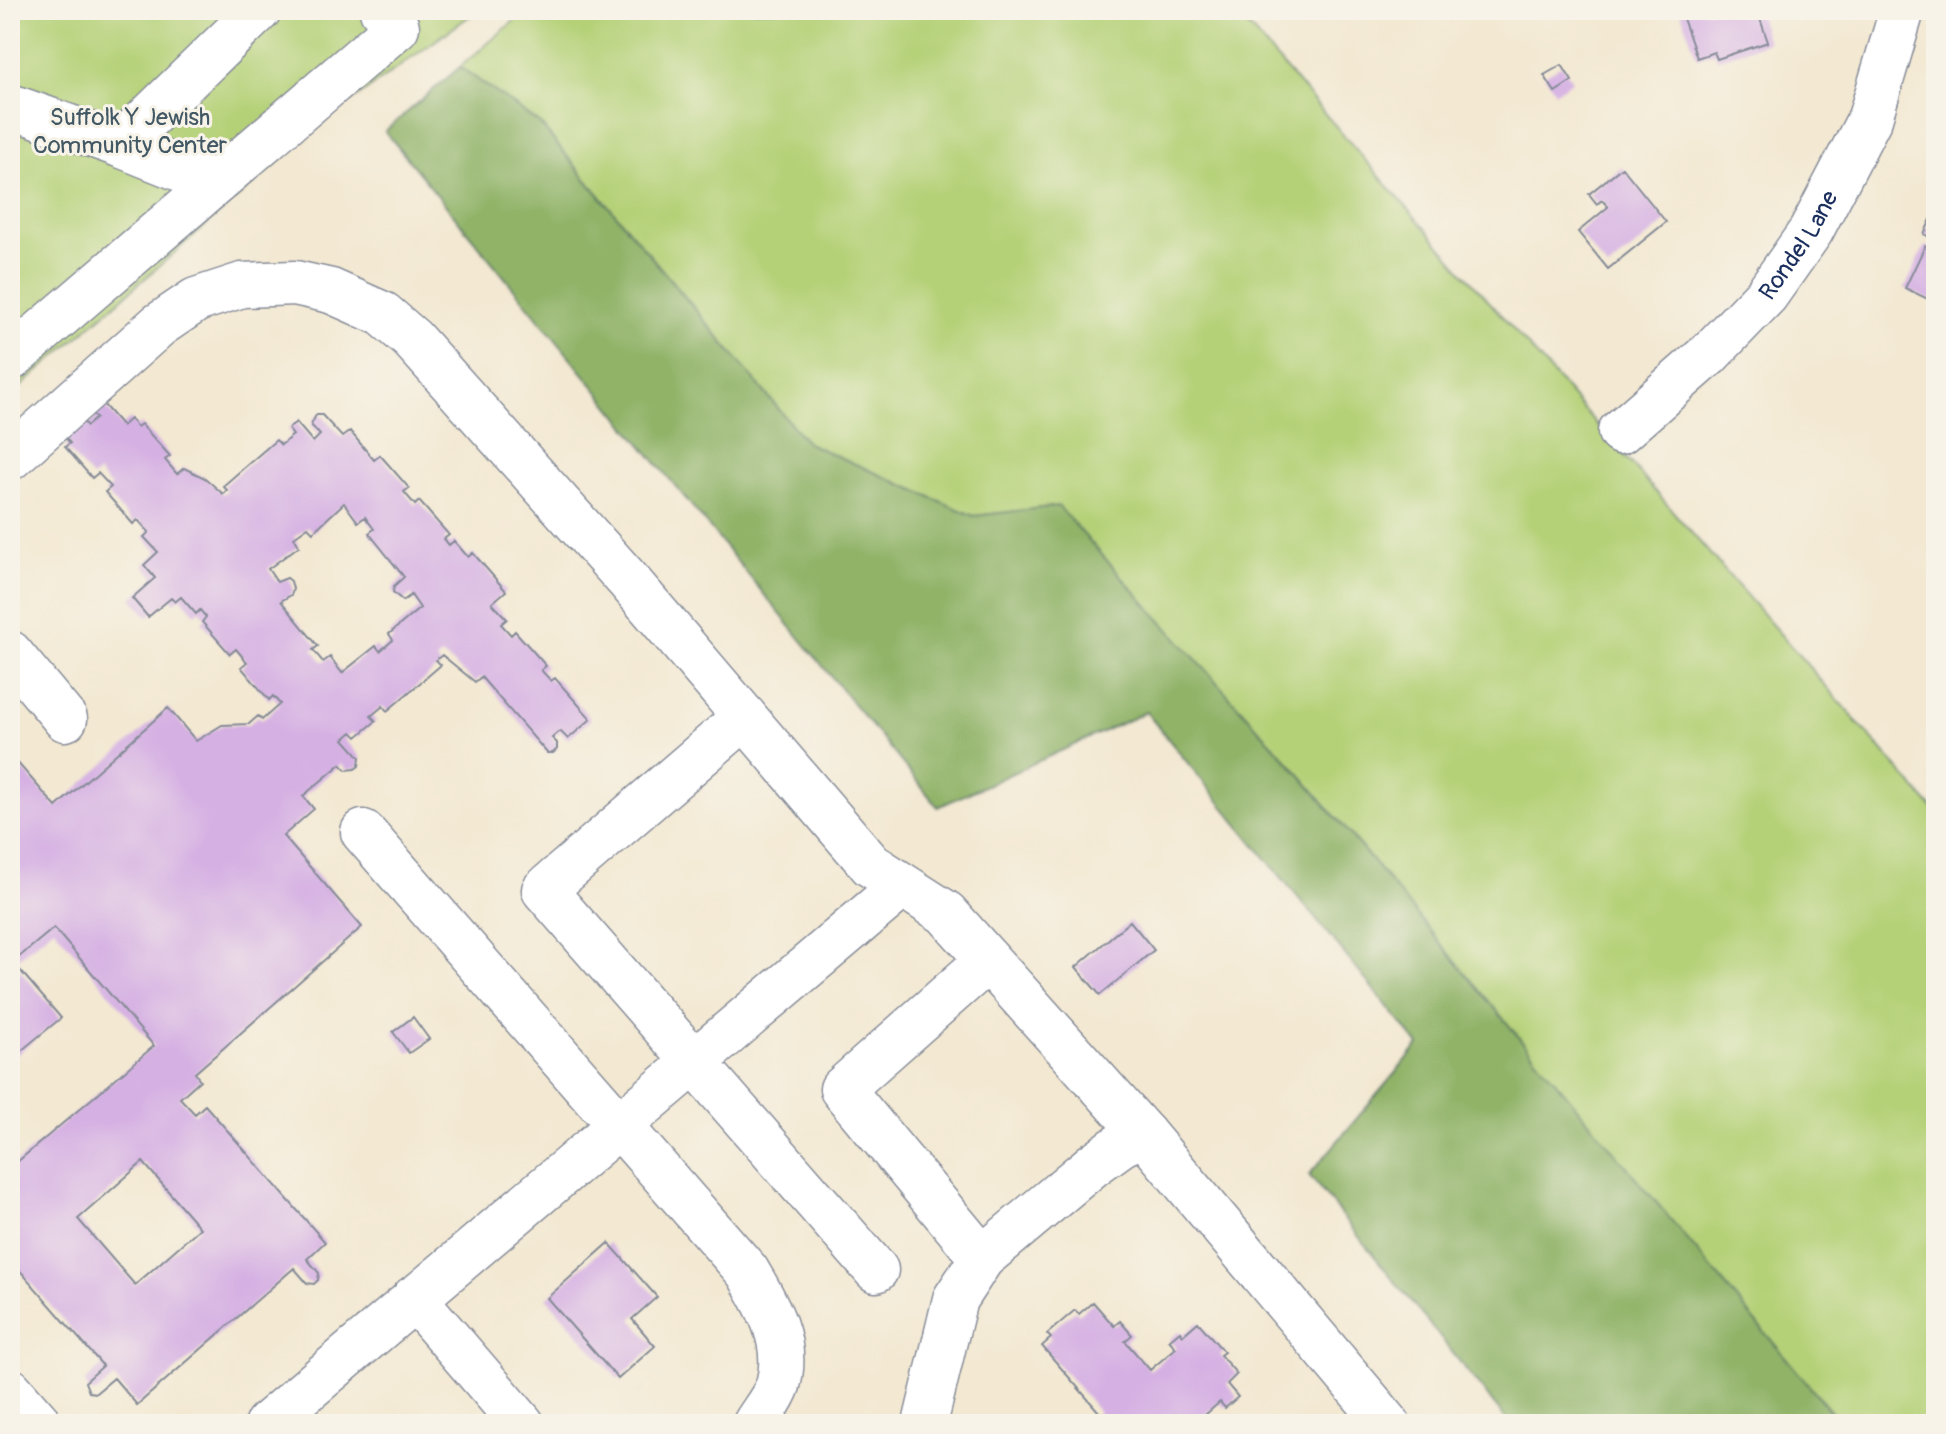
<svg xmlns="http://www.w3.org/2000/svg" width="1946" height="1434" font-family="Pangolin,sans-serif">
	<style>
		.green { fill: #b5d178; stroke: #68806b; stroke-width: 2 }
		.forest { fill: #90b368; stroke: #567163; stroke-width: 2 }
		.building { fill: #d5b0e3; fill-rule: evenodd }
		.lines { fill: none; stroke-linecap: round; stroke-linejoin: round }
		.minor-casing { stroke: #878c98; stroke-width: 47 }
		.minor { stroke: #fff; stroke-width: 44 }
		.labels { text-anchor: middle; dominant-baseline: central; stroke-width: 6; stroke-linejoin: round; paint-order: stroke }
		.park-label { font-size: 24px; fill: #425864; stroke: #f7f3e8 }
		.street-label { font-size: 24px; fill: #1b2f5e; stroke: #f7f3e8 }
	</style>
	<rect width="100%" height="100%" fill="#f7f3e8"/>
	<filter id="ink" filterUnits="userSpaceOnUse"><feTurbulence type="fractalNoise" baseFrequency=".0125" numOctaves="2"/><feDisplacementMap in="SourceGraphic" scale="16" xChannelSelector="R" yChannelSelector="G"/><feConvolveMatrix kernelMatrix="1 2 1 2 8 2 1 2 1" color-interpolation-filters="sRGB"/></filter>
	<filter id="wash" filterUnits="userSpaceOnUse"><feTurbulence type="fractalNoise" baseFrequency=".006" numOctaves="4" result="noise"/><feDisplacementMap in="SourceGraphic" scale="32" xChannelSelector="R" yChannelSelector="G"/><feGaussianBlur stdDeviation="1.8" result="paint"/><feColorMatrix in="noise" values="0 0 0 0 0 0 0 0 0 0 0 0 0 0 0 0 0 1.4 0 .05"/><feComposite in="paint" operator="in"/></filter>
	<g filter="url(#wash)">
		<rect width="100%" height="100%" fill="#f3e8d1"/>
		<!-- green -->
		<path class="green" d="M10,10H478L332,115L10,396Z
			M527,10H1234L1936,812V1424H1702L1394,887L1303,778L1058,507L974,516L807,443L540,124L460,67Z"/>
		<!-- forest -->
		<path class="forest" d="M460,67L540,124L807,443L974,516L1058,506L1303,778L1841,1424H1510L1309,1175L1419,1045L1146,712L938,807L385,131Z"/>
		<g id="blocks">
			<!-- building -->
			<path class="building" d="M1680,10H1757L1768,42L1717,59L1714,52L1697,58Z
				M1562,65L1572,81L1555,92L1544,75Z
				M1622,167L1666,222L1608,269L1578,232L1608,207L1602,200L1597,204L1589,194Z
				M1936,209V303L1905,288L1925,246L1931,249L1935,240L1924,234Z
				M103,404L122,426L130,419L137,427L141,424L170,456L165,460L177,474L184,468L205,478L223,494L227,490L223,486L276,440L281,445L293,435L288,429L296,422L313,442L320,435L311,425L316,415H322L342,437L350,431L374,460L380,455L409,488L404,492L415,505L419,501L449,535L444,539L449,545L454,541L468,557L473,553L506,591L492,603L507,619L501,624L511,635L515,631L546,666L541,670L551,681L555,678L591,719L568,739L560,731L552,738L557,743V749L553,753H547L481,677L475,682L442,655L436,660L441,665L387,711L383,706L371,716L376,721L357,737L352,732L344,739L360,757L359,766L355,769L346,770L341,764L303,796L314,809L283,836L362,927L195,1073L200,1080L180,1098L195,1114L205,1105L325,1242L307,1259L319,1273L318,1280L314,1284L307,1283L294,1268L137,1405L114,1378L96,1393L89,1392L85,1382L103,1366L10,1259V1168L154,1046L54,928L13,962L61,1018L10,1060V754L56,807L168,708L196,741L222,725L249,724L258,716L262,720L280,704L273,696L269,700L241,667L247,662L236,649L230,654L202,622L206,617L200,610L196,614L181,597L175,602L171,598L148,617L132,598L155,578L144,565L158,552L144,537L149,532L138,520L133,524L105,492L111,487L98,473L92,478L65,447L70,443L63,435L81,419L87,426L96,418L92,414ZM344,503L358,522L365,517L374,529L369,533L404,577L394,586L393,592L403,601L411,595L420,608L389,634L393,640L380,651L376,646L342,673L330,657L323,662L313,650L318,646L281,601L291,595L293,589L291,581L287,578L277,582L268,569L299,546L294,537L308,527L313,532ZM143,1162L200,1228L135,1285L78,1219Z
				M1130,921L1154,950L1100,995L1076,967Z
				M413,1017L429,1039L409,1053L393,1032Z
				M609,1243L657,1297L632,1319L655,1346L618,1379L547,1298Z
				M1093,1302L1114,1326L1120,1321L1132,1335L1125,1341L1150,1370L1176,1348L1169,1340L1180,1331L1183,1335L1198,1322L1224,1352L1220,1355L1237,1374L1227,1384L1238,1397L1225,1408L1220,1402L1206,1414L1209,1417L1201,1424H1086L1099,1412L1042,1346L1051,1338L1047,1334L1075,1310L1079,1314Z"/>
		</g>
	</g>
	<g filter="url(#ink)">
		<use href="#blocks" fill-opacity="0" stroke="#878c98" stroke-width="2"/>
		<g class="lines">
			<defs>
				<g id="minor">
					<path d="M10,106L120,145L259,10"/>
					<path d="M120,145L215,183"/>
					<path d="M10,359L397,27L382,10"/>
					<path id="s1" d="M1620,432L1708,355L1766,295L1811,231L1870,118L1902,10"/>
					<path d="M10,458L159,325L196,300L242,285L295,283L331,291L383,314L412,339L627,579L871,865L946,913L1144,1134"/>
					<path d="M10,653L65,719"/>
					<path d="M745,717L544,890L876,1270"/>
					<path d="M363,832L747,1271C768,1306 790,1343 778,1385C774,1398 762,1412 755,1424"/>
					<path d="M982,1258L842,1089L988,960"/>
					<path d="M414,1298L522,1424"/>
					<path d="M10,1390L40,1424"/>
					<path d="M267,1424L902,886"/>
					<path d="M925,1424L955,1299L982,1258L1093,1165L1122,1144L1144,1134L1388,1424"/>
				</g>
			</defs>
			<!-- minor casing -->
			<use href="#minor" class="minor-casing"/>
			<!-- minor -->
			<use href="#minor" class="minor"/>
		</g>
	</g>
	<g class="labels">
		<!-- park labels -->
		<g class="park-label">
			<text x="130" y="117">Suffolk Y Jewish<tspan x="130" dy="28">Community Center</tspan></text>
		</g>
		<!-- street labels -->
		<g class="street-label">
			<text stroke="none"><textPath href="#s1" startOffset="260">Rondel Lane</textPath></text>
		</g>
	</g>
	<!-- margin -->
	<rect width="1946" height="1434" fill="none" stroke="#f7f3e8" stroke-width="40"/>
</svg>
